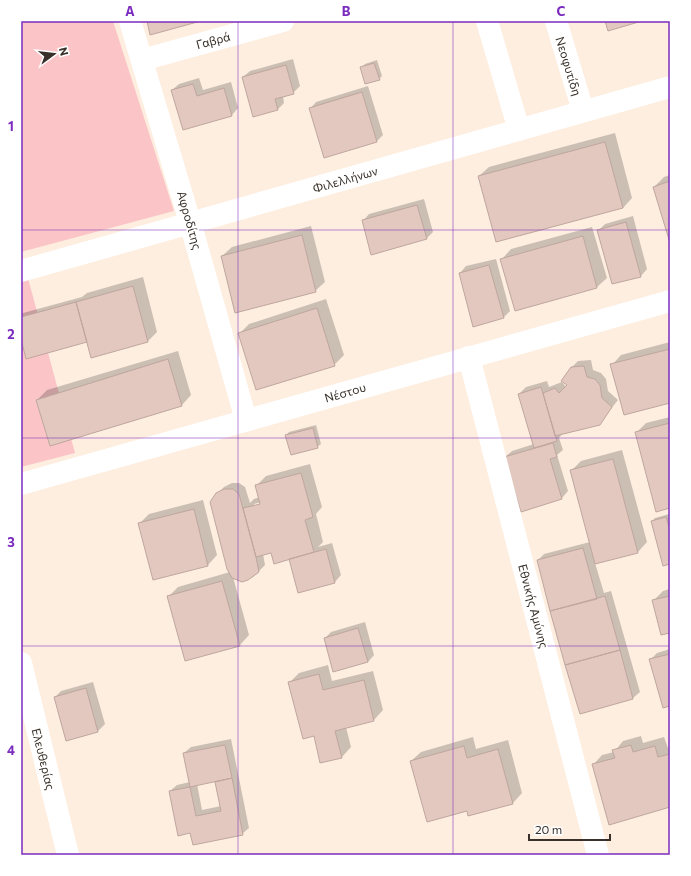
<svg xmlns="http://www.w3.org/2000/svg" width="691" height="876" font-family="Commissioner,sans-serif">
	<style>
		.green { fill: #fbc5c7 }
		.shadow { fill: #0003; fill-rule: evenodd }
		.building { fill: #e2c8bf; stroke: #bfa69e }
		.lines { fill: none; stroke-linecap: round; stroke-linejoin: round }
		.minor { stroke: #fff; stroke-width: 22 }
		.grid { fill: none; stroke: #7b2cbf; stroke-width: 1; stroke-opacity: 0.55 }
		.labels { text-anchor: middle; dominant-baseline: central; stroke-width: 3.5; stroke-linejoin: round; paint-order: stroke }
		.street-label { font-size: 12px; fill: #383029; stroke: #fff }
		.neatline { fill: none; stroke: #7b2cbf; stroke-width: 1.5 }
		.grid-label { font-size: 13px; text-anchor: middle; font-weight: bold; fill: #7b2cbf }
	</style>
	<rect width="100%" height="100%" fill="#feeee0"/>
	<!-- green -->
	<path class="green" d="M21,21H113L174,211L21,252L75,453L21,467Z"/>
	<!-- shadow -->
	<path class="shadow" d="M293,59L300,86L293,93L283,96L284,103L278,109L253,116L243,77L250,71Z
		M377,60L382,76L379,79L362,67L365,64Z
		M199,78L203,90L231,82L238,108L232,115L183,129L172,90L179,84Z
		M368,86L383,135L376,142L310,109L316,102Z
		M615,133L632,198L623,208L479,176L489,167Z
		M670,175V239L654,187L664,177Z
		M424,199L433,232L427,238L363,221L369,214Z
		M633,216L647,269L641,276L598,231L605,224Z
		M311,226L325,282L315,291L222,256L232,247Z
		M592,227L607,278L597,287L516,310L502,259L511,249Z
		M496,259L510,311L503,318L460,273L466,266Z
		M143,277L157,332L148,341L92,356L88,341L21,335V315L23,313L82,297L87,293Z
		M326,299L344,355L334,365L239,334L249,324Z
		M670,342V402L612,365L621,355Z
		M178,351L191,395L182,405L51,445L37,400L47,390Z
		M591,360L593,370L601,373L606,379L608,391L618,400L599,424L563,433L559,438L563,450L557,455L568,491L562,498L521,510L505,457L512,451L534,444L519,394L526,387L547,381L549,387L562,382L566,387L571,368L578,361Z
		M670,417V507L636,433L646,423Z
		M316,425L321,444L317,447L286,435L289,432Z
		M622,450L647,542L638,552L595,563L604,593L611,591L640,692L633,698L581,712L538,560L544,554L590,542L571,471L581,461Z
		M310,464L322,507L316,514L323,542L318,547L332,543L341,575L335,582L289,558L271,551L263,554L265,565L253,577L242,581L233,577L249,635L240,645L168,597L178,587L230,572L217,494L224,487L232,483H239L245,487L250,503L254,499L260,497L256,486L266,476ZM265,501V503L254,506V504Z
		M203,500L217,555L208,565L154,579L139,524L149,514Z
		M669,514L670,517V563L652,521L655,518Z
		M670,589V631L653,601L663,591Z
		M365,622L374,655L368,662L325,638L331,632Z
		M670,649V705L650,660L657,653Z
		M328,665L332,681L373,671L383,710L374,720L346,727L351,747L342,757L321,762L314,735L290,682L299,673Z
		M93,682L105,724L98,731L67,740L55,697L61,691Z
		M641,736L643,743L664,737L668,748L670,747V806L593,765L602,755L614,752L623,741Z
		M473,737L476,749L508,740L522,793L513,803L468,810L411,761L421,752Z
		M231,739L249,828L242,834L191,832L170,791L177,785L190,782L184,753L191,747ZM216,781L221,806L202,810L197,784Z"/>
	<!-- building -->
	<path class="building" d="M147,21H201L150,35Z
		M605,21H642L608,31Z
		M374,63L380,80L365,84L360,67Z
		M286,65L294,94L275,99L278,110L253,117L242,77Z
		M193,84L197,96L224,88L232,116L183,130L171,90Z
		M362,92L377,142L324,158L309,108Z
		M605,142L623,208L496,242L478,176Z
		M670,181V243L653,187Z
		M417,205L427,239L371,255L362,220Z
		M626,222L641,277L612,284L597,230Z
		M302,235L316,292L235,313L221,256Z
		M583,236L597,288L515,311L500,259Z
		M489,265L504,318L473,327L459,273Z
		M133,286L148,342L91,358L76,302Z
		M76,302L87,342L26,359L21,339V317Z
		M317,308L335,366L256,390L238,333Z
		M670,349V403L624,415L610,364Z
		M168,359L182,406L50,446L36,400Z
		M584,366L587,377L595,379L600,385L602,398L612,407L600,425L555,436L543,393L555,388L559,393L567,385L561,381L571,367Z
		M541,387L557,441L534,448L518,394Z
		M670,423V508L656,512L635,432Z
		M313,428L318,448L291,455L285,435Z
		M553,443L557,457L550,459L562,499L521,512L504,457Z
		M613,459L638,553L595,564L570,470Z
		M301,473L313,517L305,520L314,552L274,564L271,553L256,557L243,508L260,504L255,485Z
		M224,489H233L239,494L256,557L259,572L248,580L242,582L232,578L227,569L210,502L216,493Z
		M194,509L208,566L153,580L138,523Z
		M666,517L670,530V564L663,566L651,521Z
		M583,548L597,599L550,611L537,560Z
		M326,549L335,583L298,593L289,559Z
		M222,581L240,646L185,661L167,596Z
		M605,596L620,650L565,665L550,611Z
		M670,596V633L661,635L652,600Z
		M358,628L368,662L333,672L324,638Z
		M620,650L633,699L580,714L565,665Z
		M670,654V706L663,708L649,659Z
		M319,674L323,690L364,680L374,721L335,731L342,758L320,763L314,736L303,739L288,682Z
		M86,688L98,732L66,741L54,697Z
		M225,745L232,778L190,787L183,753Z
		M631,745L633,752L655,746L658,757L670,754V807L609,825L592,764L615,758L612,750Z
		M464,746L467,758L498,749L513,804L468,816L467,811L427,822L410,761Z
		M232,778L243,835L193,845L190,833L178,836L169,791L190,787L196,816L221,811L215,782Z"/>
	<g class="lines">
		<!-- minor -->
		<path class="minor" d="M130,21L190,222L246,420
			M487,21L519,130
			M556,21L583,111
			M142,60L283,21
			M21,271L670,87
			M469,357L598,855
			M21,484L670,301
			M21,663L68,855"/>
	</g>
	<!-- grid -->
	<path class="grid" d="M238,21V855M453,21V855M21,230H670M21,438H670M21,646H670"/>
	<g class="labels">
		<!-- street labels -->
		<g class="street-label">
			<text transform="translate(213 40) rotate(-15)">Γαβρά</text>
			<text transform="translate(569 66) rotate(73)">Νεοφυτίδη</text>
			<text transform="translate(345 179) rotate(-16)">Φιλελλήνων</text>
			<text transform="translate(190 220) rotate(74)">Αφροδίτης</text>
			<text transform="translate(345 392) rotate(-16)">Νέστου</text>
			<text transform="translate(534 606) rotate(75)">Εθνικής Αμύνης</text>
			<text transform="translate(44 759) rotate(76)">Ελευθερίας</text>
		</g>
	</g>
	<!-- border -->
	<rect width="691" height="876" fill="none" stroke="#ffffff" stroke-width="44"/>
	<!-- north arrow -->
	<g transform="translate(54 54) rotate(75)" stroke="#ffffff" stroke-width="3" paint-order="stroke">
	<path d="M0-3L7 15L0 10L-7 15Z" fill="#383029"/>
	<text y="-6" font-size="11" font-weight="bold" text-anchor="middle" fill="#383029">N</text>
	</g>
	<!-- scale -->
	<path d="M529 834v6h81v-6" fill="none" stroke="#383029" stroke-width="2"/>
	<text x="535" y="834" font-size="12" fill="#383029" stroke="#ffffff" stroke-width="3" paint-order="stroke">20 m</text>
	<rect x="22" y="22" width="647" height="832" class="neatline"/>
	<g class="grid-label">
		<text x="130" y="16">A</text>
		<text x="346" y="16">B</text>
		<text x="561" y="16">C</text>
		<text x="11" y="131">1</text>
		<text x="11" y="339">2</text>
		<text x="11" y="547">3</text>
		<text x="11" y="755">4</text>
	</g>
</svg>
